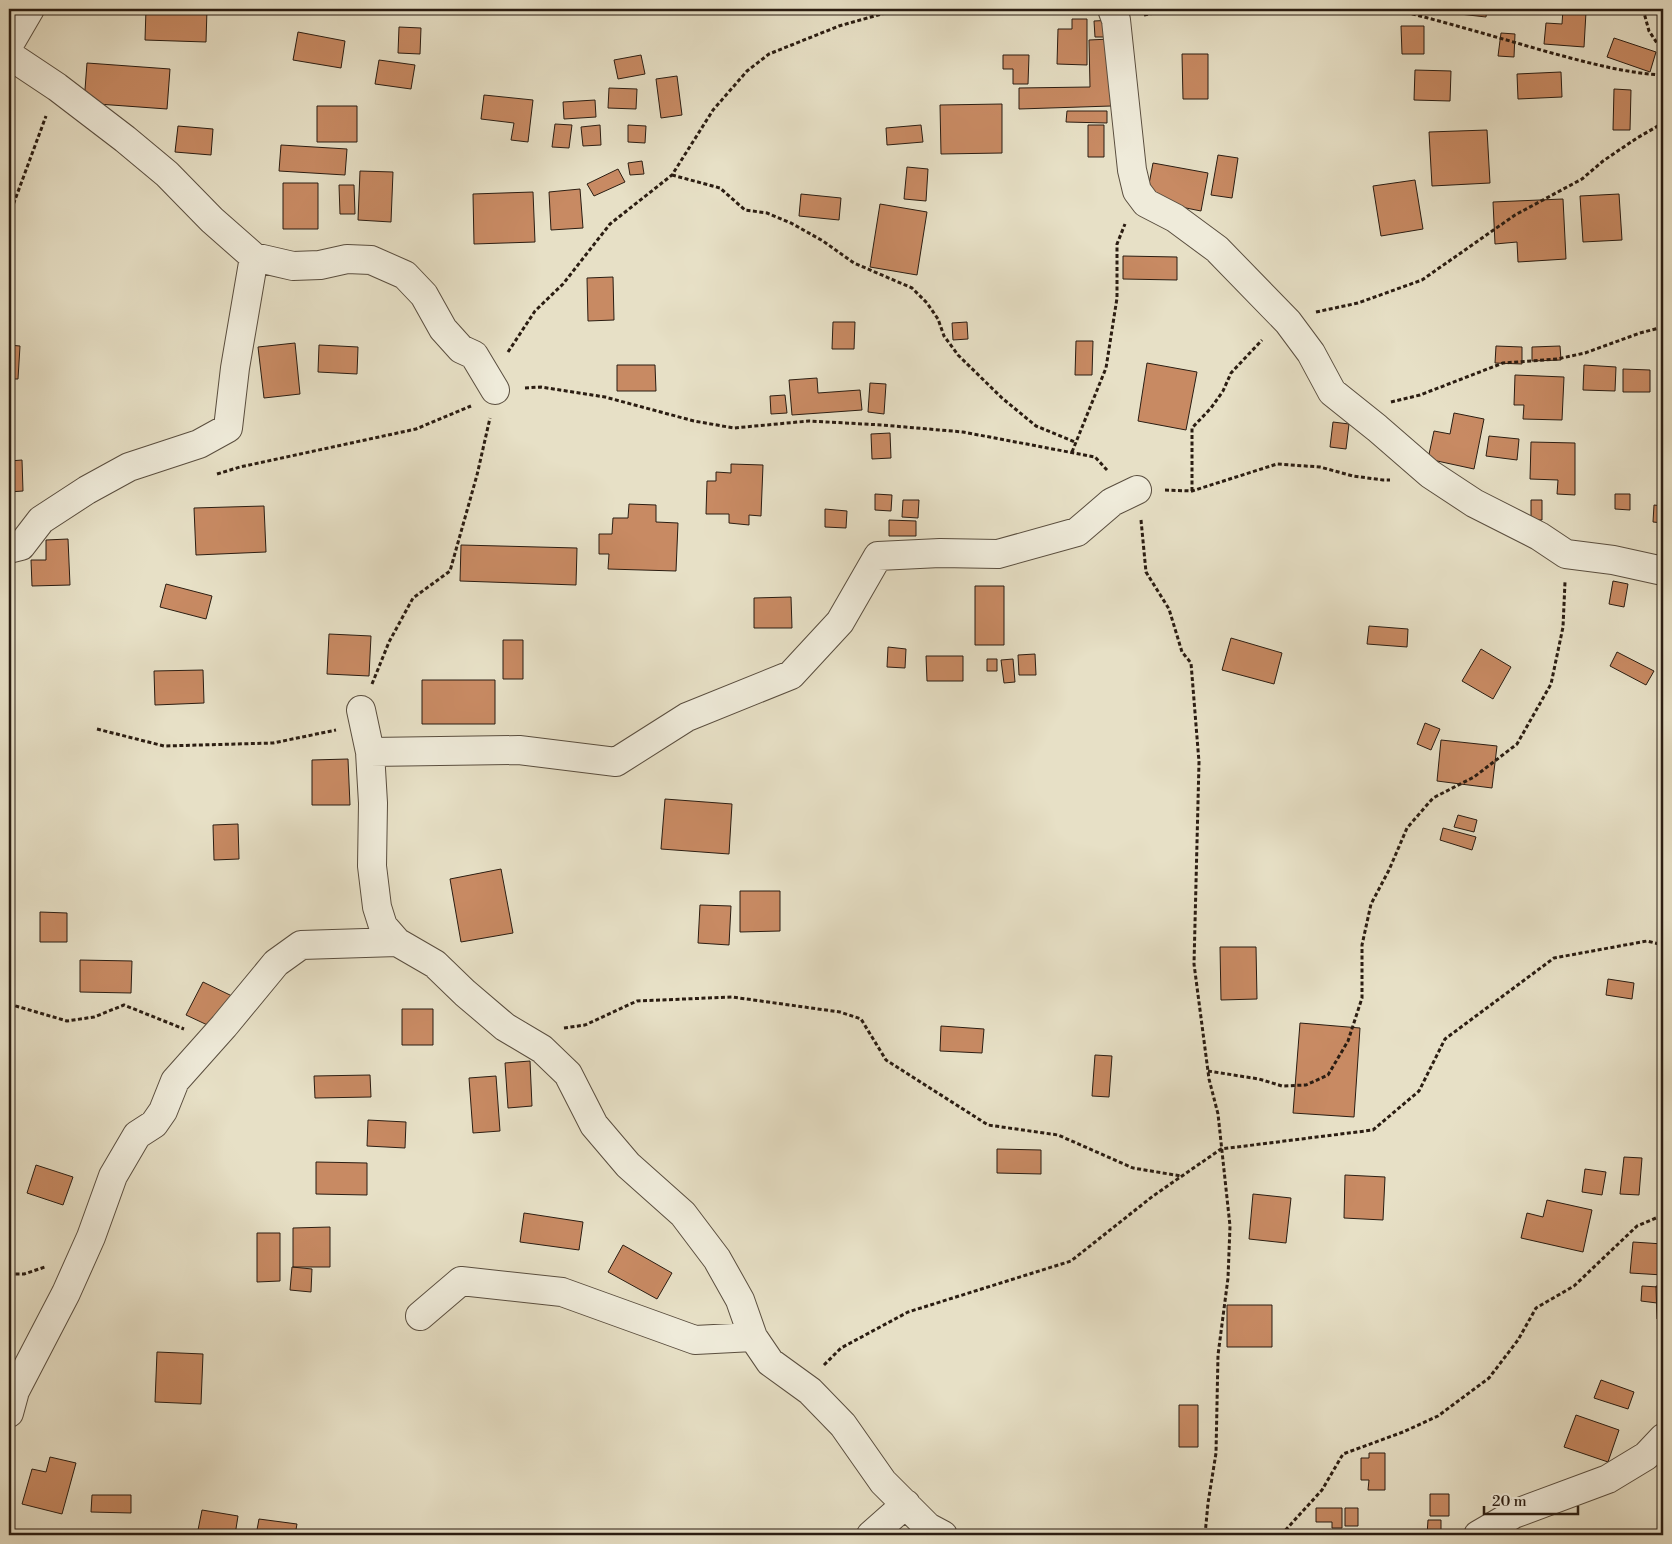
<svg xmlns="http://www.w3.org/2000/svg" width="1672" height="1544" font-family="'Libre Bodoni',serif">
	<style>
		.building { fill: #c88a63; stroke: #2b1d12 }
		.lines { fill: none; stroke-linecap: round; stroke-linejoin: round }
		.minor-casing { stroke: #5a4e3f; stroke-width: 30 }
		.path { stroke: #2b1d12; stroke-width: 3; stroke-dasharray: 4 2.5; stroke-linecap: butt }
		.minor { stroke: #efebda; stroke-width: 28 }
	</style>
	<rect width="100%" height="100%" fill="#e7e0c6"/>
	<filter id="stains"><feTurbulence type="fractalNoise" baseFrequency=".004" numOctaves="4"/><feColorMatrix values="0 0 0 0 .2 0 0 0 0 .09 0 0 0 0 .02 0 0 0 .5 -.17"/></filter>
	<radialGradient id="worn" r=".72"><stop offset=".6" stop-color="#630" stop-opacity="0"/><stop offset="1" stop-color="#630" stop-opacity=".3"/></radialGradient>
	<!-- building -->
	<path class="building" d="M146,9H207L206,42L145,40Z
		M1443,9H1487L1486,17L1442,12Z
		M1563,9L1586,12L1584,47L1544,44L1546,23L1562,24Z
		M1072,19H1087V65L1057,64L1058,29H1072Z
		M1114,20V37H1095L1094,21Z
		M1401,26H1424V54H1402Z
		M399,27L421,28L420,54L398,53Z
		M298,32L345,41L341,68L293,60Z
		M1501,33L1515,34L1514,57L1498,56Z
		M1614,38L1656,52L1650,72L1607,57Z
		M1110,39L1111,106L1019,109V88L1090,87L1089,40Z
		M1182,54H1208V99H1183Z
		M641,55L645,74L618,79L614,60Z
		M1003,55H1029L1028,84H1013V69H1003Z
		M379,60L415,65L411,89L375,84Z
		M87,63L170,69L167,109L84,103Z
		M1415,70L1451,71L1450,101L1414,100Z
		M1561,72L1562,97L1518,99L1517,74Z
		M677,76L682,115L661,118L656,79Z
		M609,88L637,89L636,109L608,108Z
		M1614,89L1631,90L1630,130H1613Z
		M484,95L533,100L528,142L511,140L514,123L481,119Z
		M595,100L596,117L564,119L563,102Z
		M1002,104V153L941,154L940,105Z
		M317,106H357V142H317Z
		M1067,111H1107V123L1066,122Z
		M555,124L572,125L569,148L552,147Z
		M600,125L601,145L583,146L581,127Z
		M628,125L646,126L645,143L628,142Z
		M921,125L923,142L887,145L886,128Z
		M1088,125H1104V157H1088Z
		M178,126L213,129L211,155L175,152Z
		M1487,130L1490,183L1432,186L1429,132Z
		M281,145L347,149L345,175L279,171Z
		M1218,155L1238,158L1232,198L1211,195Z
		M642,161L644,174L630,175L628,163Z
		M1153,163L1208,173L1201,211L1146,200Z
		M907,167L928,169L926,201L904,199Z
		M618,169L625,182L594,196L587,184Z
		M360,171L393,172L391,222L358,220Z
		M1415,180L1423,229L1381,236L1373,186Z
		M283,183H318V229H283Z
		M339,185H354L355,214H340Z
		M580,189L583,228L551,230L549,192Z
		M533,192L535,242L474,244L473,194Z
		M801,194L841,198L839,220L799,216Z
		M1619,194L1622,240L1583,242L1580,196Z
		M1563,199L1566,259L1518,262L1517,242L1495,244L1493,202Z
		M880,204L927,212L917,275L870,267Z
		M1123,256L1177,257V280L1123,279Z
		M613,277L614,320L588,321L587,278Z
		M833,322H855L854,349H832Z
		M967,322L968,339L953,340L952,323Z
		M1076,341H1093L1092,375H1075Z
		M295,343L300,394L264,398L258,347Z
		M9,345L20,346L18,379H9Z
		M319,345L358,347L357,374L318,372Z
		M1496,346L1522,347V364L1495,363Z
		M1560,346L1561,360L1532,361V347Z
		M1147,363L1197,372L1186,430L1138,421Z
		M617,365H655L656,391H617Z
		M1584,365L1616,367L1615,391L1583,390Z
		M1623,369L1650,370V392H1623Z
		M1515,375L1564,377L1562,420L1523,419L1524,405H1514Z
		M817,378L818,393L860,390L862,410L792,415L789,380Z
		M870,383L886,384L884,414L868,412Z
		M785,395L787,413L771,414L770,396Z
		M1454,413L1484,419L1474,469L1428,459L1434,431L1450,434Z
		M1333,422L1349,424L1346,449L1330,447Z
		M890,433L891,458L872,459L871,434Z
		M1489,436L1519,439L1517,460L1486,456Z
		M1531,442L1575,443V495L1557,494L1558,480L1530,479Z
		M22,460L23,491L9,492V461Z
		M731,464L763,465L761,516L749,515V525L729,523V514H706L707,481H716V472L731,473Z
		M875,494L892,495L891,511L875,510Z
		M1615,494H1630V510L1615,509Z
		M903,500H919L918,518L902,517Z
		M1531,500H1542V520H1531Z
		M629,504L656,505V522L678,523L676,571L608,569L609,554H599V534H612L613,518H628Z
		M1654,505L1663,506V523L1653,522Z
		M264,506L266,552L196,555L194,508Z
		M825,509L847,511L846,528L825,527Z
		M889,520L916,521V536H889Z
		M68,539L70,585L32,586L31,560H46V540Z
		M461,545L577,548L576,585L460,581Z
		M1613,581L1628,584L1624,607L1609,604Z
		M166,584L212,596L206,619L160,607Z
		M975,586H1004V645H975Z
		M791,597L792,628H754V598Z
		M1369,626L1408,629L1407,647L1367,644Z
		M329,634L371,636L369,676L327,674Z
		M1231,638L1282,653L1274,684L1222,670Z
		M503,640H523V679H503Z
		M888,647L906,649L905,668L887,667Z
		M1481,649L1511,667L1493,699L1462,681Z
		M1617,652L1654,671L1646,685L1610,666Z
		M1035,654L1036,675H1019L1018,655Z
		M926,656H963V681H927Z
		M987,659H997V671H987Z
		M1013,659L1015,682L1004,683L1001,660Z
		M203,670L204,703L155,705L154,671Z
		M422,680H495V724H422Z
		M1425,723L1440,729L1431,750L1417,744Z
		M1441,740L1497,746L1492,788L1437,781Z
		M348,759L350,805H312V760Z
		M665,799L732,804L729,854L661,849Z
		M1458,815L1477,820L1474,832L1454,827Z
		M238,824L239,859L214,860L213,825Z
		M1443,828L1476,837L1472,850L1440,840Z
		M501,869L513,933L461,942L450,879Z
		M740,891H780V931L740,932Z
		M700,905L731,906L729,945L698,943Z
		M40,912L67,913V942H40Z
		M1220,947H1256L1257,999L1221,1000Z
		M80,960L132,961L131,993L80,992Z
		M1608,979L1634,983L1632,999L1606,995Z
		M203,982L232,996L216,1029L186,1015Z
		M402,1009H433V1045H402Z
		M1300,1023L1360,1028L1354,1117L1293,1113Z
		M941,1026L984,1029L982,1053L940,1051Z
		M1095,1055L1112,1056L1109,1097L1092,1096Z
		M530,1061L532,1106L508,1108L505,1063Z
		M370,1075L371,1097L315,1098L314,1076Z
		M496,1076L500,1131L473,1133L469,1078Z
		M368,1120L406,1122L405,1148L367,1146Z
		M997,1149L1041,1150V1174L997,1173Z
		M1624,1157L1642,1158L1639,1195L1620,1194Z
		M316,1162L367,1163V1195L316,1194Z
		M36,1165L73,1177L63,1205L27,1193Z
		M1585,1169L1606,1172L1602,1195L1582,1192Z
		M1345,1175L1385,1177L1383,1220L1344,1218Z
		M1253,1194L1291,1198L1286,1243L1249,1239Z
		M1547,1200L1592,1210L1583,1252L1521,1238L1527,1213L1543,1217Z
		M524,1213L583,1222L579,1250L520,1242Z
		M330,1227V1267H293V1228Z
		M257,1233H280V1281L257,1282Z
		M1633,1242L1663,1244V1275L1630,1273Z
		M623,1245L672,1273L657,1299L608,1272Z
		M292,1267L312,1269L311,1292L290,1290Z
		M1642,1286L1658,1287L1657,1303L1641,1301Z
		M1656,1286H1663V1319H1657Z
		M1227,1305H1272V1347H1227Z
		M157,1352L203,1354L201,1404L155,1402Z
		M1601,1380L1634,1392L1628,1409L1594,1398Z
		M1179,1405H1198V1447H1179Z
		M1576,1415L1619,1430L1608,1462L1564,1447Z
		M1369,1453H1385V1490H1368L1369,1480H1361V1458H1369Z
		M50,1457L76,1463L62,1514L22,1504L32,1469L46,1472Z
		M1430,1494H1449V1516H1430Z
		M92,1495H131V1513L91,1512Z
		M1316,1508H1342V1528H1332V1522H1316Z
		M1345,1508H1358V1526H1345Z
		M202,1510L238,1516L235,1535H197Z
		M259,1519L297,1524L295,1535H256Z
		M1428,1520H1441V1535H1427Z"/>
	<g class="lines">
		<defs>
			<path id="minor" d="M1112,9L1116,20L1132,170L1137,191L1146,203L1175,218L1217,249L1288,322L1311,353L1332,392L1377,428L1430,474L1474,503L1539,536L1566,554L1613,560L1663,571
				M9,45L30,9
				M9,55L57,87L125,139L167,174L212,220L254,257L293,266L320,265L347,259L371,260L405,275L424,295L443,329L461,349L474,355L495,390
				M9,549L21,546L41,520L87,490L129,467L199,444L228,428L235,368L254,257
				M361,710L370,752L373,803L372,866L377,907L383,926L397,942L435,964L465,993L505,1027L542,1049L568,1074L594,1125L628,1165L683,1214L717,1259L740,1300L753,1337L770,1362L810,1391L843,1425L883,1482L928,1527L943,1535
				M370,752L519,750L616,762L687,717L791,675L840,622L878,556L940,553L998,554L1077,532L1112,502L1137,490
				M420,1316L461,1281L562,1292L695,1340L753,1337
				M9,1413L15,1391L66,1293L91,1237L113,1176L137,1135L154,1124L163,1111L175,1081L224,1026L276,963L301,945L397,942
				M871,1535L906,1504
				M1478,1535L1514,1514L1608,1479L1646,1456L1663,1438"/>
		</defs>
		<!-- minor casing -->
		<use href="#minor" class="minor-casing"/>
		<!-- path -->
		<path class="path" d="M1393,9C1445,22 1496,37 1548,52C1586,62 1623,73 1663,75
			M1643,9L1649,31L1663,52
			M1144,15L1175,9
			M672,175L720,188L745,210L767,213L791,223L823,241L854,263L912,288L927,303L938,319L944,336L958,355L1002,398L1036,426L1075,442
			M9,216L46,116
			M1316,312L1358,303L1422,280L1515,215L1582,179L1603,161L1637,138L1663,123
			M508,352L535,311L563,284L610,224L672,175L713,110L747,71L769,54L839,26L885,13L892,9
			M525,388L541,387L605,397L694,421L734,428L809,421L882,425L963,432L1095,457L1107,470
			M1391,402L1420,395L1503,363L1557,359L1585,353L1640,333L1663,327
			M1072,452L1106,368L1117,298V244L1125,224
			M217,474L240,467L416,429L471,406
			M1165,490L1192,491L1277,464L1320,467L1353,476L1383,480H1390
			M1192,491V428L1211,408L1223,391L1231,373L1262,340
			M1141,520L1146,572L1169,609L1182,652L1191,663L1199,762L1194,964L1209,1079L1218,1114L1230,1226L1228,1278L1218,1355L1216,1453L1208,1503L1205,1535
			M372,684L389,642L413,598L450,571L477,475L490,418
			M97,729L164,746L273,743L336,730
			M9,1004L67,1021L94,1017L124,1005L184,1029
			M564,1028L585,1025L637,1001L732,997L840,1012L861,1019L886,1060L988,1125L1058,1135L1133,1168L1181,1176
			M1208,1071L1259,1079L1282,1086L1306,1085L1328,1075L1348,1041L1362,998V945L1371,904L1389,870L1407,828L1433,798L1474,777L1517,744L1551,684L1563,627L1565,582
			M9,1274H24L45,1267
			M824,1365L841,1348L908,1312L1071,1261L1153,1196L1221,1149L1373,1130L1419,1091L1445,1039L1554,958L1647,941L1663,945
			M1281,1535L1322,1490L1343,1454L1403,1432L1438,1416L1489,1378L1518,1340L1536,1308L1574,1286L1637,1226L1663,1215"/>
		<!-- minor -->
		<use href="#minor" class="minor"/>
	</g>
	<!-- margin -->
	<rect width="1672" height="1544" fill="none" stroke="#e7e0c6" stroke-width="30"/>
	<rect x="10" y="10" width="1652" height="1524" fill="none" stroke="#2b1d12" stroke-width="2.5"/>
	<rect x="15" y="15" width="1642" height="1514" fill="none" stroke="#2b1d12"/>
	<!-- scale -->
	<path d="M1484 1506v8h94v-8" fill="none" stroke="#2b1d12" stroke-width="2.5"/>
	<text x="1492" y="1506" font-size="15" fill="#2b1d12" stroke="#efebda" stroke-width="4" paint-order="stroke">20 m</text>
	<rect width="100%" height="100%" filter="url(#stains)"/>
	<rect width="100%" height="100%" fill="url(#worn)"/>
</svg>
